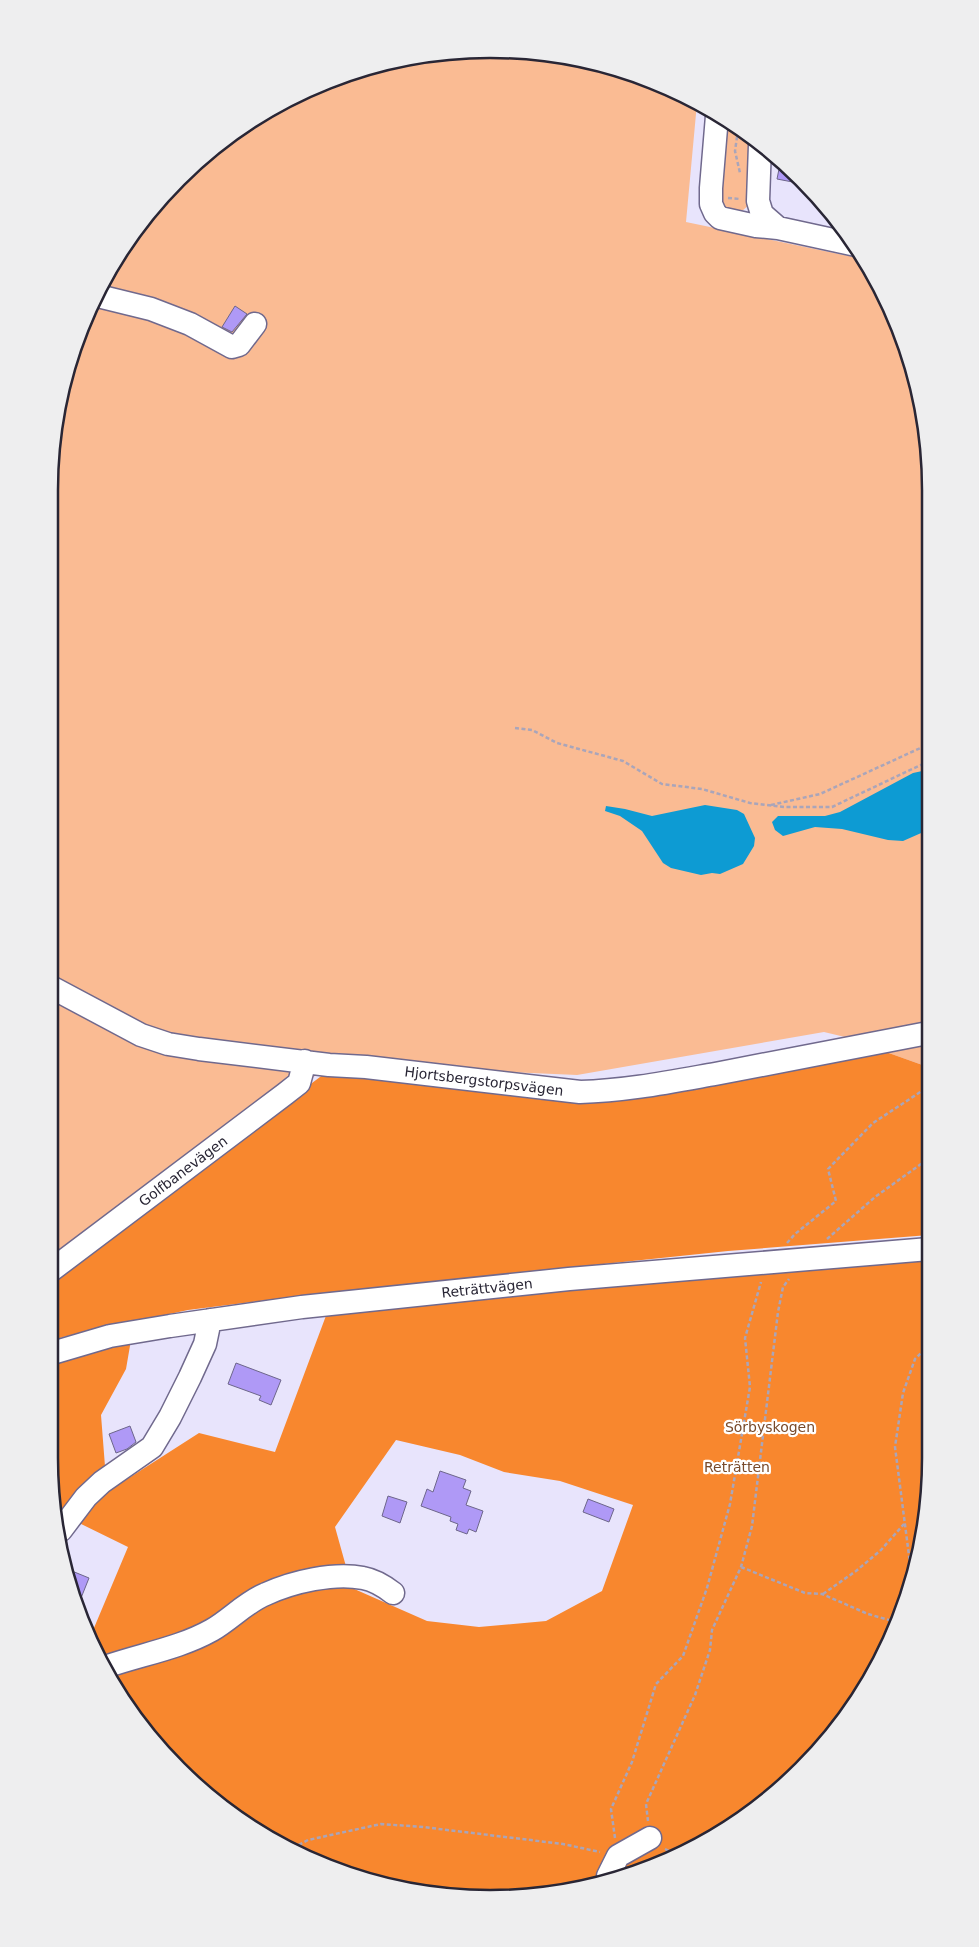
<svg xmlns="http://www.w3.org/2000/svg" width="979" height="1947" font-family="'DejaVu Sans',sans-serif">
	<style>
		.green { fill: #fabb93 }
		.forest { fill: #f8872e; fill-rule: evenodd }
		.water { fill: #0d9bd3 }
		.building { fill: #af99f6; stroke: #6d668a }
		.lines { fill: none; stroke-linecap: round; stroke-linejoin: round }
		.minor-casing { stroke: #70698d; stroke-width: 25 }
		.path { stroke: #a9a5ba; stroke-width: 2.5; stroke-dasharray: 4 2.5; stroke-linecap: butt }
		.minor { stroke: #fff; stroke-width: 22 }
		.labels { text-anchor: middle; dominant-baseline: central; stroke-width: 4.5; stroke-linejoin: round; paint-order: stroke }
		.street-label { font-size: 14px; fill: #292635; stroke: #fff }
		.park-label { font-size: 14px; fill: #794a2a; stroke: #fff }
		.rim { fill: none; stroke: #292635; stroke-width: 2.5 }
	</style>
	<rect width="100%" height="100%" fill="#e8e4fc"/>
	<!-- green -->
	<path class="green" d="M518,50L603,64L684,94L697,103L686,222L863,259L907,348L927,432L928,1067L886,1052L870,1043L824,1032L577,1075L329,1064L253,1128L49,1280L50,461L64,376L94,295L140,221L199,158L269,108L348,72L432,53Z
		M721,119L756,142L750,204L742,211L725,209L717,201Z"/>
	<!-- forest -->
	<path class="forest" d="M886,1052L928,1067L929,1235L728,1251L326,1293L188,1310L63,1337L49,1342V1280L328,1071L497,1091Z
		M929,1253V1486L915,1571L885,1652L801,1769L685,1853L547,1895L403,1890L269,1839L199,1789L140,1726L91,1635L128,1547L75,1521L58,1516L49,1457V1362L131,1340L126,1369L101,1415L107,1492L199,1433L275,1452L327,1313L387,1309L501,1298L583,1286ZM396,1440L460,1455L504,1472L560,1481L633,1505L602,1591L546,1621L479,1627L427,1621L352,1588L335,1527Z"/>
	<!-- water -->
	<path class="water" d="M927,770L928,830L903,841L888,840L842,829L815,827L783,836L775,830L772,822L778,816H825L840,812L913,773Z
		M705,805L737,810L744,814L755,838L754,846L743,864L720,874L712,873L701,875L671,868L663,863L642,831L620,816L605,811L606,806L625,809L652,816Z"/>
	<!-- building -->
	<path class="building" d="M781,159L803,184L777,179Z
		M235,306L247,314L232,332L222,327Z
		M236,1363L281,1380L271,1405L259,1400L261,1396L228,1384Z
		M130,1426L136,1442L127,1449L116,1453L109,1434Z
		M440,1471L466,1480L463,1488L471,1491L466,1505L483,1511L476,1532L469,1529L467,1534L456,1530L458,1524L450,1521L451,1517L421,1506L427,1489L433,1492Z
		M388,1496L407,1502L400,1523L382,1516Z
		M588,1499L614,1509L609,1522L583,1512Z
		M67,1569L89,1578L81,1598L71,1594Z"/>
	<g class="lines">
		<defs>
			<path id="minor" d="M717,116L711,188V204L715,213L720,218L756,226L778,228L856,245
				M760,145L758,201L762,214L778,228
				M94,295L151,309L190,324L232,347L239,345L255,324
				M49,986L141,1035L168,1044L199,1049L329,1065L366,1067L580,1092C625,1091 670,1082 715,1074C786,1061 857,1046 928,1033
				M49,1272L285,1094L299,1083L305,1061
				M49,1354L110,1336L170,1326L302,1307L569,1279L929,1249
				M61,1530L86,1497L102,1482L152,1447L170,1417L190,1377L205,1344L210,1320
				M108,1666C143,1654 180,1648 212,1630C231,1619 246,1602 266,1594C292,1582 334,1572 363,1578C374,1580 384,1586 393,1593
				M608,1876L618,1856L650,1838"/>
		</defs>
		<!-- minor casing -->
		<use href="#minor" class="minor-casing"/>
		<!-- path -->
		<path class="path" d="M738,130L735,151L740,173
			M728,198L740,199
			M515,728L532,730L557,743L623,761L662,784L702,789L750,803L784,807H832L927,762
			M771,805L820,794L927,745
			M827,1239L875,1197L928,1159
			M787,1243L795,1234L836,1201L828,1169L873,1123L928,1087
			M741,1567L805,1593L822,1594L868,1614L896,1622
			M912,1579L895,1447L903,1393L915,1359L929,1345
			M823,1594L856,1571L881,1550L904,1524
			M648,1821L646,1804L695,1695L710,1650L712,1630L741,1567L752,1526L778,1312L783,1287L789,1279
			M615,1838L611,1809L632,1762L656,1684L683,1656L707,1588L730,1504L750,1387L745,1338L761,1282
			M293,1848L308,1840L381,1824L423,1827L563,1844L600,1852
			M665,1849L677,1855"/>
		<!-- minor -->
		<use href="#minor" class="minor"/>
	</g>
	<g class="labels">
		<!-- street labels -->
		<g class="street-label">
			<text transform="translate(484 1081) rotate(7)">Hjortsbergstorpsvägen</text>
			<text transform="translate(183 1171) rotate(-37)">Golfbanevägen</text>
			<text transform="translate(487 1288) rotate(-6)">Reträttvägen</text>
		</g>
		<!-- park labels -->
		<g class="park-label">
			<text x="770" y="1427">Sörbyskogen</text>
			<text x="737" y="1467">Reträtten</text>
		</g>
	</g>
	<!-- crop -->
	<path d="M0 0H979V1947H0ZM490 58H490A432 432 0 0 1 922 490V1458A432 432 0 0 1 490 1890H490A432 432 0 0 1 58 1458V490A432 432 0 0 1 490 58Z" fill="#eeeeef" fill-rule="evenodd"/>
	<path class="rim" d="M490 58H490A432 432 0 0 1 922 490V1458A432 432 0 0 1 490 1890H490A432 432 0 0 1 58 1458V490A432 432 0 0 1 490 58Z"/>
</svg>
